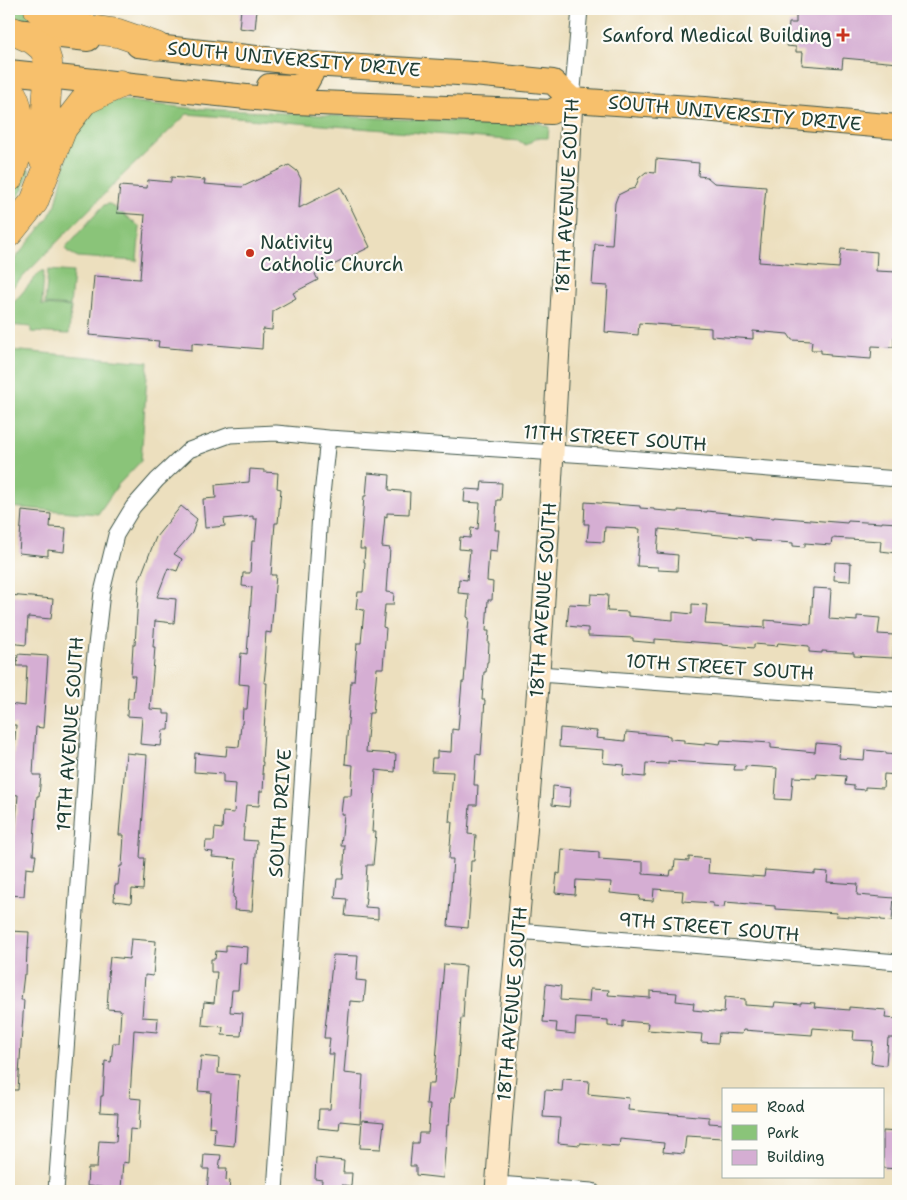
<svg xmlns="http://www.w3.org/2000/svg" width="907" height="1200" font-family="'Shantell Sans',sans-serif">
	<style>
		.green { fill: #8ac479; stroke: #548056 }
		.building { fill: #d5aed3 }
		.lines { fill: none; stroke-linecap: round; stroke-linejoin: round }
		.street-casing { stroke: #3e5549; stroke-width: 17 }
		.secondary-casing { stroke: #3e5549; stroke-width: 23 }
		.primary-casing { stroke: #3e5549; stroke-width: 26 }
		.highway-casing { stroke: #3e5549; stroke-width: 29 }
		.street { stroke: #fff; stroke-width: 15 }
		.secondary { stroke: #fce6c4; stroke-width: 21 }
		.primary { stroke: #f7c06c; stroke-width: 24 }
		.highway { stroke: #f7c06c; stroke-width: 28 }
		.poi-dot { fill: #c8321e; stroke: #fdfcf7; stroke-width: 2 }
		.labels { text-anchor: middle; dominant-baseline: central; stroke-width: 4.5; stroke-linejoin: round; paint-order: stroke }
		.poi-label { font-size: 19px; fill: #1f3d34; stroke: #fdfcf7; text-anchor: end }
		.street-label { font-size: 19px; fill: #1f3d34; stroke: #fdfcf7 }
	</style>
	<rect width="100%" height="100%" fill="#fdfcf7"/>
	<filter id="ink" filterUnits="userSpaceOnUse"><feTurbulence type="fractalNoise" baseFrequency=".02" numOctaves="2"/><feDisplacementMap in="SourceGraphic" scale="10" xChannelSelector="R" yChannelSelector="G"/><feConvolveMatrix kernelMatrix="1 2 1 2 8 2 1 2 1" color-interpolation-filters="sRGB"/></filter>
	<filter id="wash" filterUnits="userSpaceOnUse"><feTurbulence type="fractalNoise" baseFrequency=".0096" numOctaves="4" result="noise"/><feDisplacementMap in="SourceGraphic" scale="20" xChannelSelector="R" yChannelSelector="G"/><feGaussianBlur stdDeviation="1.12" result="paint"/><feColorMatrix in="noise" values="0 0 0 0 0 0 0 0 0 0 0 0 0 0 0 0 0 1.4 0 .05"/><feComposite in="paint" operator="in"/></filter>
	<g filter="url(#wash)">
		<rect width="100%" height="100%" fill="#ecdfbe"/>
		<!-- green -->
		<path class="green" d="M9,9H24L48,26L9,24Z
			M118,100L188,108L396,119L539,123L549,127L548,138H536L526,145L519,141L187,114L124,174L9,291V266L47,220L56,204L66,161L72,129L90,107Z
			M21,169L30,170L23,189L9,212V192Z
			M107,204H110L140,227L137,261L78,257L68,252L65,248L104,205Z
			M48,270L73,272L70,306L45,304Z
			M41,271H44L42,305L71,307L69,334L31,332V327L9,325V308Z
			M9,350L148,362L141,461L118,485L98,514L9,507Z"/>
		<g id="blocks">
			<!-- building -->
			<path class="building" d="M241,9H257L255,30L239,28Z
				M819,9H898V63L843,58L842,68L802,65L803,52H796V47L787,46L789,23H796V11L819,13Z
				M656,159L699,163L698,176L707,177L714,183L766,187L759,262L839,268L841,249L877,252L876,271L898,272V337H894V347L872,346L871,359L830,356V354L821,353V350H811L812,341L792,340L788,334L753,331V339L711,336V328L639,323L638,335L605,332L608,286L592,285L595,244L612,245L615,203L618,195L628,190L635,188L639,178L646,172L655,173Z
				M289,165L297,171L301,179L299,208L341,187L370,247L315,274L318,280L293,293L296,298L273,311L272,330L263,329L262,349L192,343V350L158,347L159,341L89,335L94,276L140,279L145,215L117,213L120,186L147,188L148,180L171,182V177L205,180L204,184L242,187Z
				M250,469L264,470V472L278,473L277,488L281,489L278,523H275L271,575H276L271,633L266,632L264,664H266L264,683H267L262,762H263L262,774H264L263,791H260L259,806L246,805L243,840L257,841L252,911L234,910L235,898L233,897L236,859L212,857L213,852L205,851L206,841H214L215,828L222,829L223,812L234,813L236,784L223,783V774L194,772L195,753L226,756L227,746L239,747L241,724H242L243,709H247L249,685L239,684L241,653L247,654L252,587L242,586L243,573H250L252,541H255L257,519H253V516L224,519L225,526L205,528L203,499L216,498L215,485L249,482Z
				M368,473L390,475L389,490L410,492L409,514L387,513V517L385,516L382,547L390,548L389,563H388L386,592L394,593L393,605H385L383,627L386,628L383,668H377L373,713H369L366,752L396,754L395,772L376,770L372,832H376L373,865H367L365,898H366L365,907L378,908V919L345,916L347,899L335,898L337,879H343L345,846H341L344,814H341L343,796H351L353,765L345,764L351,681H354L357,643H361L364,610L356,609L358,592H363L365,562H364L365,549H360L364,496H366Z
				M482,482L502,483L501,500H497L495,530H499L497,551L489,550L487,581L493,582L492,600H488L486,631H489L488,643H489L488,662H487L486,672H484L482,700H485L481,755L476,754L474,785H478L477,805H470L468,834L476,835L474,861H471L470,886H471L468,928L448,926L452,874L453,859H449L452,822H449L453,772L431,771L432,758H437V751L451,752L452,729L458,730L462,682H464L469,618L467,617L469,594L458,593L459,579L467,580L470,550L459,549L460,537L470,538L471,528L478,529L480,503L464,502L465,489L481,490Z
				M585,502L640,506V508L654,509V510L678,512V510L707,512V511L774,518V517L847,523L848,521L882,523V522L898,523V553L880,551L881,541L832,538L831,545L805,543V547L793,546V543L751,540V538L659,529L657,553L678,555L677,571L658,570V567L637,566L640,529L605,527L604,542L587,541L589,524H584Z
				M181,506L197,519L192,533L174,554L182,559L177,571L168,568L157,597L176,599L174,623L155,621L153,647H155L150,709L164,710V714H170L169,730H163L161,746L140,744L142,717L127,716L128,698H133L135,676H131L133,645H135L139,581L156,537Z
				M22,511L51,514L50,527L66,528L64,552L48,550V556L19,553Z
				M835,562L851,563L850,581L834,580Z
				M813,588L831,589L829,619L857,621V616L880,618L878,634L894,635L893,658L854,656V653L822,651V653L809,652V646L778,643L777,646L754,644V648L722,645V644L655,639V643L633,641V638L588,636V628L567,626L569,604L590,605L591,594L608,595L607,611L628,612V616L673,620V612L692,614V604L707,605L705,624L765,628V620L811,624Z
				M9,595L53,599L51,619L28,617L26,645L9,643Z
				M18,654L48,656L43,728L36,727L34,756L33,775H41L39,796H37L33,855H36L34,869L26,868L24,896L9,895V853L13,854L18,795L11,794L16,725H9V704L25,706L27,666H17Z
				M560,728L597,731L596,738L625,741L626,732L670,736V739L684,740V743L705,745V742L720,744L721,740L771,743V748L815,752L816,743L840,745L839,758L864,760L865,750L886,752V754L898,755V775L884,774L883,788L865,787V790L854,789V786L845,785L846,776L817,774L816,778L793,777L791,800L775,799L777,768L745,766V770H734L735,765L668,761V764L646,763L645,777L623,775L624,765L603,763L604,750L559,747Z
				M126,753L147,755L140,858H145L143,890L132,889L131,903L114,901L115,885H118L120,866H122L124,835H119Z
				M553,786L571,788L569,807L552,805Z
				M562,849L599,852V859L643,862V874L670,876L671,870H674L675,860L689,861V857L709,859L708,873L764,877L765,870L815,874V871L828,872L827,882L858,884L857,895L894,898L892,921L881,920V919L836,916L837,913L775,909V906L725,902L724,907L713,906V903L682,901L683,891L654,889L653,901L639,900L640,896L610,893L611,882L576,880L575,895L555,893L557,873L560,874Z
				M9,931L29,932L28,949H27L26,974H24L21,1000H24L18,1090H9Z
				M131,939L156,941L153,976L145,975L142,1017L158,1018L157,1032L134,1030L130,1098L141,1099L139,1130L130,1129L128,1163L123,1162L121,1189L87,1186L88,1168H97L99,1141L116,1142L118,1113L100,1112L101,1096H103L105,1061L111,1062L113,1043H119L121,1010L107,1009L109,976H108L110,957L129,959Z
				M226,945L248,947L247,964L240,963L238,990H232L230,1012L243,1013L241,1036L222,1035L223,1027L202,1025L204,1002L214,1003L217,972H211V959H215L216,951L226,952Z
				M333,955L358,956L356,980L366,981L364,1002L350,1001L344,1073L363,1075L360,1123L340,1121L339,1130L318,1128L319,1109H330L334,1054H328L330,1038H324Z
				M444,964L466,966L463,1000L464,1001L463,1019L461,1018L457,1077L454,1098H451L449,1125H447L443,1178L416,1175V1166H410L412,1143H418L419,1133H428L430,1105H426L428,1084H434Z
				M546,984L561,986L560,1000L589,1002L590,989L609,990L608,995L650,998V991L677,993L676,1001L694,1003L693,1010L724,1013L725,997L745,999V1005L774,1007L775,1002L801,1004V1002L815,1003L814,1007L849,1010V1007L886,1010L885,1018L898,1019V1038H888L886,1065L871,1063L873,1041L853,1040L854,1031L813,1028L812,1035L743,1030L742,1034L719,1033L718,1043L701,1042L702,1034L647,1030L648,1023L623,1021V1027L608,1026V1020L576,1018L575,1034L556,1032L557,1023L543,1022Z
				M201,1056L219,1058L218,1073L239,1075L234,1146L214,1144L215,1128L209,1127L211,1092L198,1091Z
				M563,1079L589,1081L588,1094L629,1098L628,1110L709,1117V1123L723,1124V1138L686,1136L684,1154L663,1152L664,1143L620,1139L619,1146L580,1143V1145L558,1143L560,1118L543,1117L545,1090L562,1091Z
				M362,1120L384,1122L381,1149L360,1148Z
				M883,1131L898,1132V1169L883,1168Z
				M204,1154L221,1155L219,1168H227L226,1180L230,1181L229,1191H207L209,1169H203Z
				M316,1158L344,1161L343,1173H352L351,1186L342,1185V1191H321L322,1180L315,1179Z"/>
		</g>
	</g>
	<g filter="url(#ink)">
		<use href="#blocks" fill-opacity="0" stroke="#3e5549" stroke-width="1"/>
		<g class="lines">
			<defs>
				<path id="street" d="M572,100L580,9
					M539,674L898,700
					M517,931L898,962
					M497,1184L592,1191
					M56,1191L93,672L102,592L116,535L133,507L157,480L189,450L230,435L276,433L328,438L602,456L898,479
					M275,1191L320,514L328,438"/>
				<path id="secondary" d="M496,1191C508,1018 527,844 539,671C553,481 562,290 572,100"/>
				<path id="primary" d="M16,31L88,39
					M138,45L312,64L474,74L553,82L572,100
					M9,72L294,102L551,112L572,100L705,109L794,118L898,127
					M269,86L296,87L306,83L311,74L312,64"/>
				<path id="highway" d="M38,9L58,22L80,28L118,33L156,46
					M13,31L33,40L44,49L48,62V77L43,159
					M9,90C19,98 21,128 20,140C19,152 14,164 11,175L9,178
					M9,233L34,202L63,128L84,101L120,84"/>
			</defs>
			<!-- street casing -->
			<use href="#street" class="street-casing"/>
			<!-- secondary casing -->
			<use href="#secondary" class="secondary-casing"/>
			<!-- primary casing -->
			<use href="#primary" class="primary-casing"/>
			<!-- highway casing -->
			<use href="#highway" class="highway-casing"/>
			<!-- street -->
			<use href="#street" class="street"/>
			<!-- secondary -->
			<use href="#secondary" class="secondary"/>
			<!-- primary -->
			<use href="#primary" class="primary"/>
			<!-- highway -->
			<use href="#highway" class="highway"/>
		</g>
	</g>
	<!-- markers -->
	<g class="poi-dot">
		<path d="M840.5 27.5h5v5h5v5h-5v5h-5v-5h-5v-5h5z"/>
		<circle cx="250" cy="253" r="5"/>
	</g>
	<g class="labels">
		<!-- poi labels -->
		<g class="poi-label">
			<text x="832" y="35">Sanford Medical Building</text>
			<text x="260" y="242" text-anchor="start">Nativity<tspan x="260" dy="22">Catholic Church</tspan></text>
		</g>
		<!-- street labels -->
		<g class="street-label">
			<text transform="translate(294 59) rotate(5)">SOUTH UNIVERSITY DRIVE</text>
			<text transform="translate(735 113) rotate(5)">SOUTH UNIVERSITY DRIVE</text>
			<text transform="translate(567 196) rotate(-87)">18TH AVENUE SOUTH</text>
			<text transform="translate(615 438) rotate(4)">11TH STREET SOUTH</text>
			<text transform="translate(543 600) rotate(-86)">18TH AVENUE SOUTH</text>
			<text transform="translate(720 667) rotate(4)">10TH STREET SOUTH</text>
			<text transform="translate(70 734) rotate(-86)">19TH AVENUE SOUTH</text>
			<text transform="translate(280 813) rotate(-86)">SOUTH DRIVE</text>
			<text transform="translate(709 927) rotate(5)">9TH STREET SOUTH</text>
			<text transform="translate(512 1004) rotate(-85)">18TH AVENUE SOUTH</text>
		</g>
	</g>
	<!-- margin -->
	<rect width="907" height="1200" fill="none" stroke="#fdfcf7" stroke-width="30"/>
	<!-- legend -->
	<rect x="722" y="1088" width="162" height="90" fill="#fdfcf7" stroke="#a4b0a9"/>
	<rect x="732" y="1104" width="25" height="8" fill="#f7c06c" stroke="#a4b0a9"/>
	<text x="767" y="1112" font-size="15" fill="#1f3d34">Road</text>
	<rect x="732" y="1125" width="25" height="15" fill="#8ac479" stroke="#a4b0a9"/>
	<text x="767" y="1138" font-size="15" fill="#1f3d34">Park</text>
	<rect x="732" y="1150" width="25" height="15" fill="#d5aed3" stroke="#a4b0a9"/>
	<text x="767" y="1162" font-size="15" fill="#1f3d34">Building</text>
</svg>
